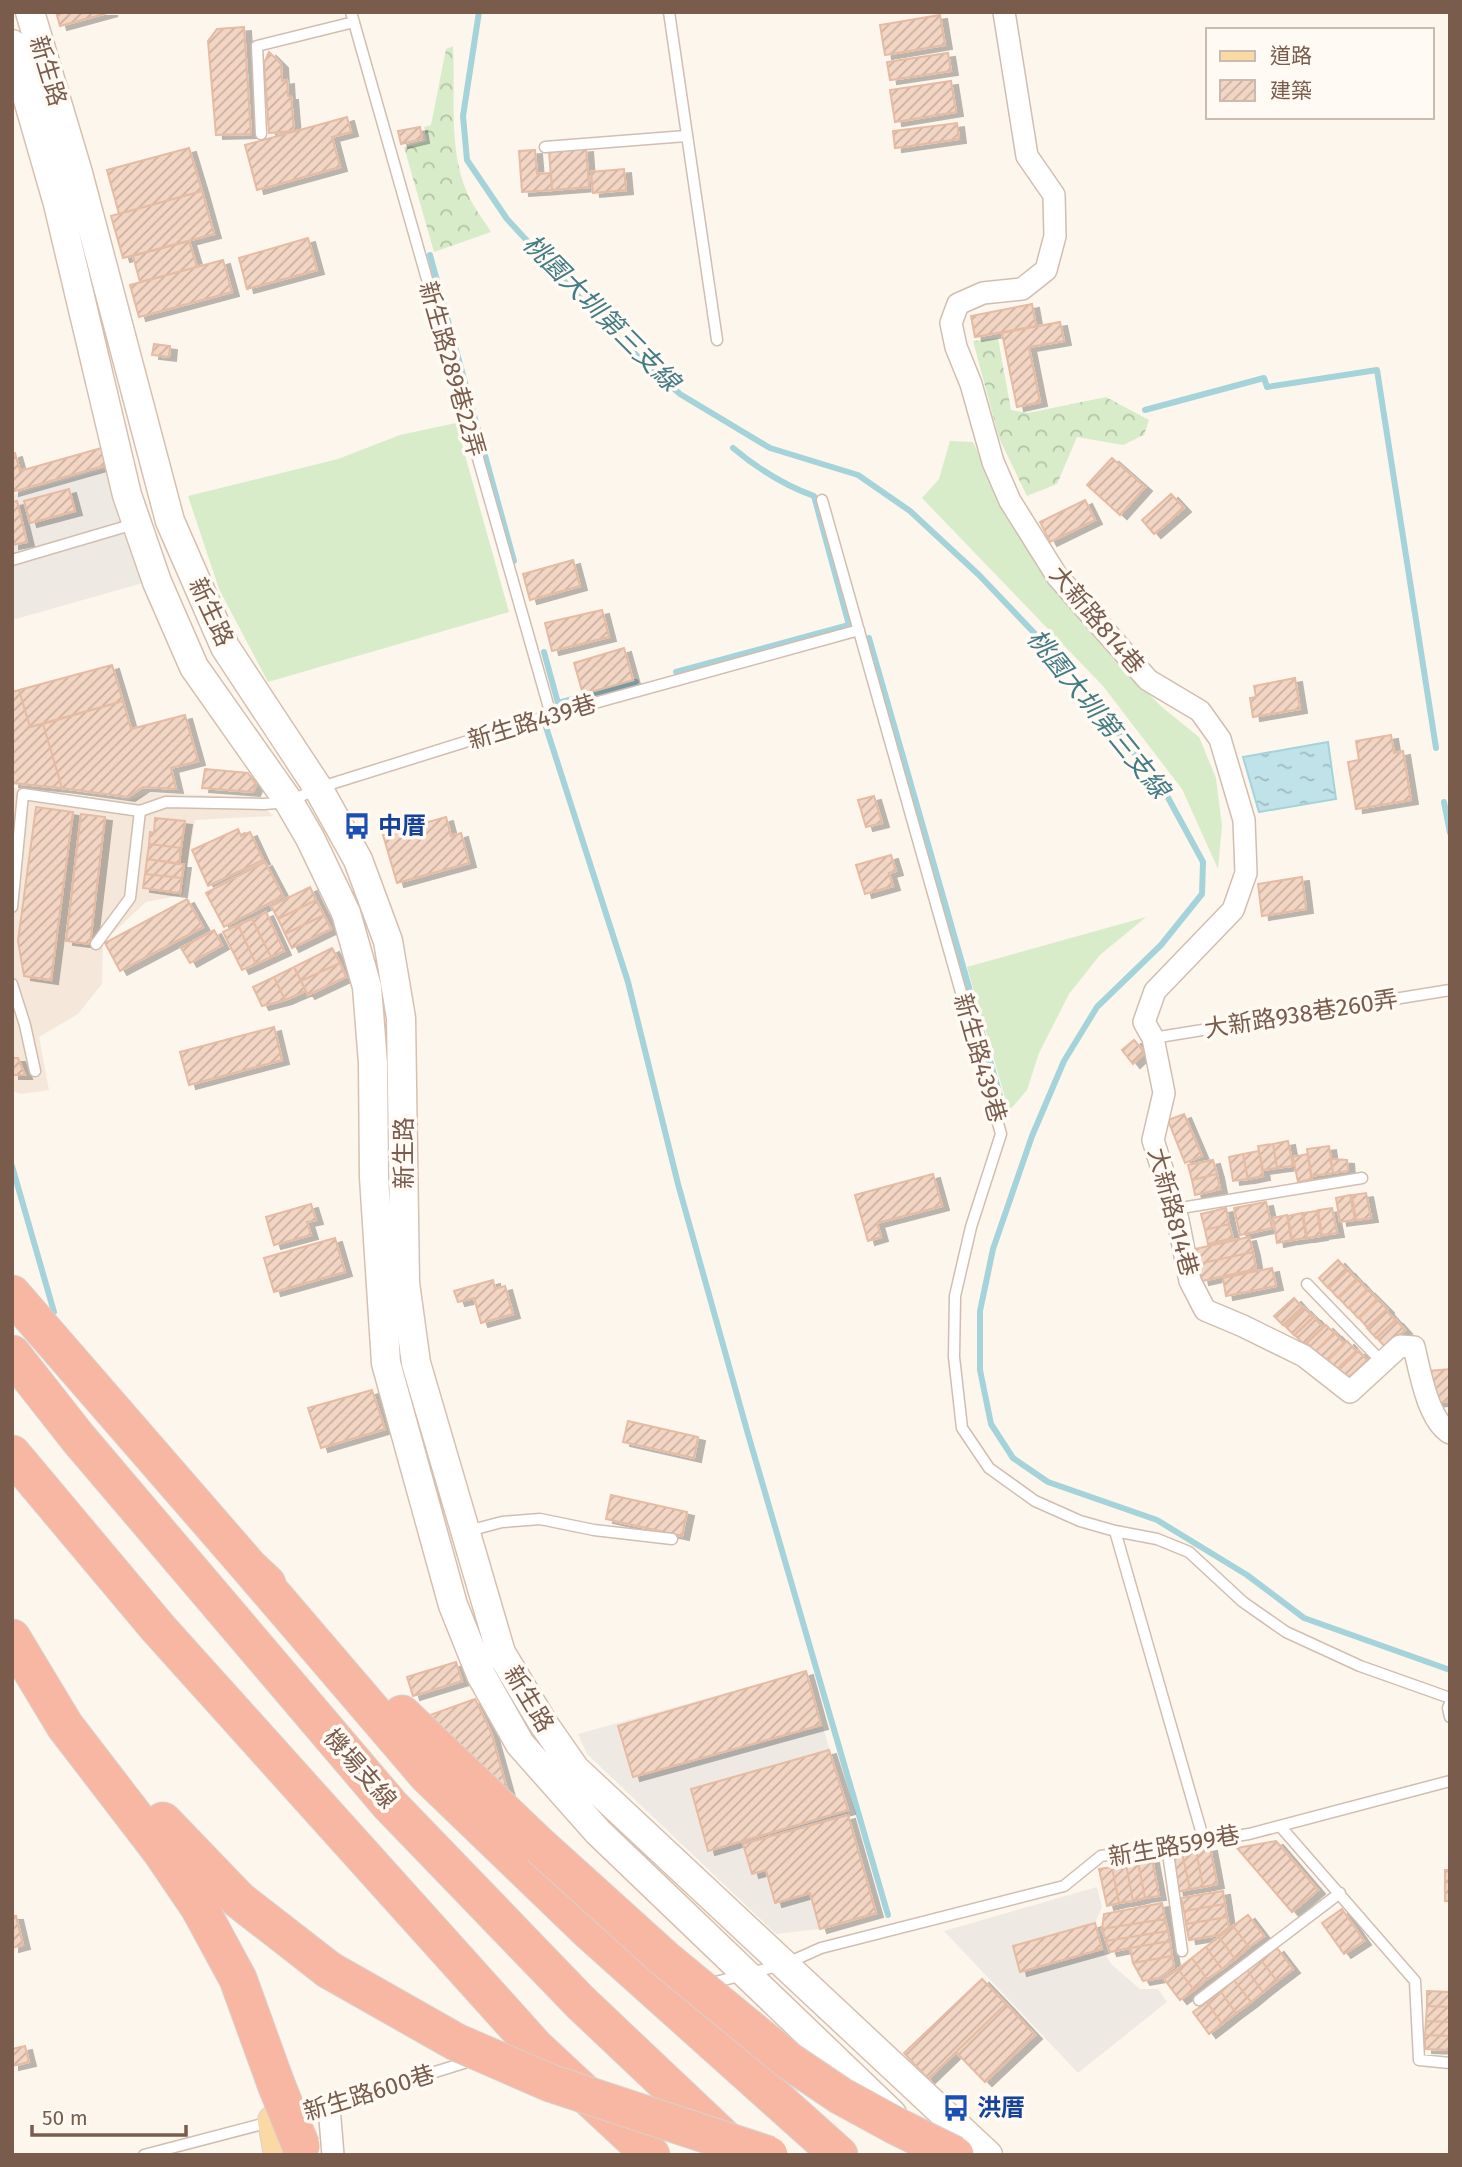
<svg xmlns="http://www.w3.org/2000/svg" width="1462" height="2167" font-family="'Fira Sans','Noto Sans TC',sans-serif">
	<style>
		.residential { fill: #f5e8da }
		.industrial { fill: #efe9e4 }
		.grass { fill: #d8ecc9 }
		.forest { fill: url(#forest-crowns) }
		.water { fill: url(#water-ripples); stroke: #a5d3da; stroke-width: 2 }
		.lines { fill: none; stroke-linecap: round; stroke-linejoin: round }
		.stream { stroke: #a5d3da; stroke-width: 6 }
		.building { fill: url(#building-hatch); stroke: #e6bba3; stroke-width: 2; filter: url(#shadow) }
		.service-casing { stroke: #d1beb0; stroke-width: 13 }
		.minor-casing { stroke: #d1beb0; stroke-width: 24 }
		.secondary-casing { stroke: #d6c0b0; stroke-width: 31 }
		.primary-casing { stroke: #dad1cd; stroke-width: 34 }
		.motorway-casing { stroke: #dad1cd; stroke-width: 39 }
		.service { stroke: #fff; stroke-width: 10 }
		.minor { stroke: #fff; stroke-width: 21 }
		.secondary { stroke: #fff; stroke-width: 28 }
		.primary { stroke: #fbd9a5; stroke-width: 32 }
		.motorway { stroke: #f7b7a3; stroke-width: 37 }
		.motorway-bridge-casing { stroke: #dad1cd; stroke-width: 39; stroke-linecap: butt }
		.motorway-bridge { stroke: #f7b7a3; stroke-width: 37 }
		.labels { text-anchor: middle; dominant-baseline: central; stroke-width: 7; stroke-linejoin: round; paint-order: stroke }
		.street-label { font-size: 24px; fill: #7a5c4d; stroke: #fffaf3 }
		.transit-label { font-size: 24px; font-weight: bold; fill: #164399; stroke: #fffaf3; text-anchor: start }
		.water-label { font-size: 26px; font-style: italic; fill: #437c86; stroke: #fffaf3 }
	</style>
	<defs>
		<pattern id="forest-crowns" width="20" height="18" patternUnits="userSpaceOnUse" patternTransform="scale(1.75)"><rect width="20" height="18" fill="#d8ecc9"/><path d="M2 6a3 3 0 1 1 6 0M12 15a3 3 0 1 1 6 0" fill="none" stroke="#b4c2a5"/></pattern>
		<pattern id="water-ripples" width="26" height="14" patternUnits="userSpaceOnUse" patternTransform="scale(1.75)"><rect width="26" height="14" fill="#bfe3e8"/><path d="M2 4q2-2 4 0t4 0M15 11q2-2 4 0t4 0" fill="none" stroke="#a0bbbe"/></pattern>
		<pattern id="building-hatch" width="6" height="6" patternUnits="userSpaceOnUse" patternTransform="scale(1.75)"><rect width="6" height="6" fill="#f3d5c3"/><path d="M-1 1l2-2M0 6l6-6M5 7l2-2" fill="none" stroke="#cab0a1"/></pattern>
		<filter id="shadow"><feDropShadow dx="7" dy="4" stdDeviation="0" flood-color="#0004"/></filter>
	</defs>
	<rect width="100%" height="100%" fill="#fdf6ec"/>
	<!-- residential -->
	<path class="residential" d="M12,788L127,801L149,793L254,797L273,816L195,820L183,895L146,902L103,942L102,984L78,1014L39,1037L49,1090L21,1094L12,1091Z"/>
	<!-- industrial -->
	<path class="industrial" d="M113,467L150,581L12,620V495Z
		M806,1671L848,1810L876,1913L820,1929L776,1934L587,1754L578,1734Z
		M1097,1887L1102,1907L1095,1923L1102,1949L1112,1965L1140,1989H1158L1167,2002L1078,2073L944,1931Z"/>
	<!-- grass -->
	<path class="grass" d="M456,423L509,612L268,682L219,589L188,496L338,459L400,435Z
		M950,441L973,442L999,497L1036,565L1114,660L1163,708L1199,737L1216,778L1222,826L1218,869L1182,789L1103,686L922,498L939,479Z
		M1146,917L1100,955L1069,994L1039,1053L1027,1090L1009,1111L967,967Z"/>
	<!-- forest -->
	<path class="forest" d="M453,46C456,95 447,148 468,195C474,208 484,220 491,232L434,252L404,147L427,141L424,127L431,125L446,49Z
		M998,338L1011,410L1028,413L1106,397L1149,420L1144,435L1123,445L1077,437L1057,484L1027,496L999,438L973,341Z"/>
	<!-- water -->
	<path class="water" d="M1328,742L1336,799L1259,812L1243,757Z"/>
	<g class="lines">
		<!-- stream -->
		<path class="stream" d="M479,12L463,116L467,160L507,219L613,334L680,394L770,448L858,475L910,511L979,575L1059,659L1165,792L1203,862L1202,894L1161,945L1097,1007L1064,1061L1032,1136L993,1249L980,1311V1370L991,1424L1013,1458L1048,1482L1157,1520L1247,1575L1304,1618L1450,1670
			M430,255L514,561
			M1145,410L1264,378L1267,387L1377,370L1436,748
			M869,638L1005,1113
			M544,652L558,703L636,682
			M676,672L849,625L814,496C783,485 758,469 733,448
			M546,727L628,982L678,1184L748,1434L888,1915
			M1444,802L1450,833
			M12,1166L54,1312"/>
	</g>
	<!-- building -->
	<path class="building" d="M56,12H111L60,26Z
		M940,15L945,45L885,55L880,25Z
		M244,27L251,134L216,135L208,41L217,29Z
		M269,52L281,64L282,81L287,80L288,96H291L294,131L269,133L264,63Z
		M948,53L951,71L890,80L887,62Z
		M951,81L956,112L895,122L890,90Z
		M347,117L351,132L332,137L340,167L257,190L245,145Z
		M957,123L959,139L895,148L893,131Z
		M420,127L422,139L401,144L398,131Z
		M189,148L202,191L119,214L107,170Z
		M586,148L589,187L552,190L549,151Z
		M535,150L537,174L551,173L552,190L522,192L519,151Z
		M624,169L626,190L593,193L591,172Z
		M202,191L214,234L123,258L111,216Z
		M308,238L317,270L247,289L239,258Z
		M189,241L197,267L140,282L133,256Z
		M223,260L232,292L139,317L130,285Z
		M1032,304L1036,326L975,337L971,316Z
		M1060,322L1064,341L1029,347L1040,402L1017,407L1002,333Z
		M154,344L170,346L169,357L152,355Z
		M105,447L110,464L12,492V454L15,453L20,471Z
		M1112,458L1145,487L1120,515L1087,485Z
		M69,489L75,511L30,523L24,501Z
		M1171,494L1184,508L1154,534L1142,520Z
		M1085,500L1095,520L1050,542L1040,522Z
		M17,501L27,542L12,545V502Z
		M573,560L580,586L530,600L523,574Z
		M602,610L609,637L552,651L545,623Z
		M624,648L633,680L583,694L574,663Z
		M112,665L123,701L30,727L19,690Z
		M1295,678L1300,709L1253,717L1250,698L1256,697L1254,686Z
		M19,690L30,727L43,724L62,788L12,783V692Z
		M123,701L131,729L185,715L198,761L171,768L176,789L143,787L128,797L62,788L43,724Z
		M1391,735L1394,753L1403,751L1411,800L1356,809L1348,762L1359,760L1356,741Z
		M205,769L248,773L256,785L253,792L202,788Z
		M874,796L882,823L866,827L858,800Z
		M36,807L73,812L51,980L24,976L18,941Z
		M81,814L105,817L90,944L66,941Z
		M446,817L451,836L461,833L469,863L397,883L383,835Z
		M155,818L185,821L181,848L149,844L150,832L154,833Z
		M238,829L241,836L250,832L263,860L208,886L192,850Z
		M149,844L181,848L179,864L147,859Z
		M891,855L896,871L889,873L893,886L865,894L856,865Z
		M147,859L184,864L182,878L145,874Z
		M265,862L283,896L224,927L206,893Z
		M145,874L182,878L180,893L143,888Z
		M1302,877L1306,909L1262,916L1258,884Z
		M310,887L316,900L278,919L271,906Z
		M187,899L203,927L120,971L105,943Z
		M316,900L324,915L285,934L278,919Z
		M266,912L284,951L271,957L252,919Z
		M324,915L331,929L292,948L285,934Z
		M252,919L271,957L256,964L238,925Z
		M238,925L256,964L242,970L223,932Z
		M214,930L222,945L190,963L181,948Z
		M332,948L340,963L301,981L294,967Z
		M340,963L346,977L308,995L301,981Z
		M294,967L306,991L285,1000L274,977Z
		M274,977L285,1000L262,1006L253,987Z
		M274,1027L282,1060L189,1085L180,1052Z
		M1134,1040L1145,1053L1133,1064L1122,1050Z
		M12,1058H18L25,1075H12Z
		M1184,1114L1202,1156L1185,1163L1168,1120Z
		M1288,1141L1293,1166L1277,1168L1273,1144Z
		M1273,1144L1277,1168L1263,1170L1258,1146Z
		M1329,1146L1333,1173L1311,1176L1307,1149Z
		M1259,1151L1263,1176L1248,1179L1243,1154Z
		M1243,1154L1248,1179L1233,1181L1229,1157Z
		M1308,1154L1312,1179L1298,1182L1293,1157Z
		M1330,1159L1347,1160L1348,1171L1333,1173Z
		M1213,1160L1217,1174L1192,1180L1188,1165Z
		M933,1174L942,1206L877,1223L881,1237L868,1241L855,1195Z
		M1217,1174L1220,1189L1195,1195L1192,1180Z
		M1366,1193L1371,1218L1356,1220L1352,1195Z
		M1350,1195L1355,1220L1340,1222L1336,1198Z
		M1266,1202L1272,1228L1240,1235L1234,1208Z
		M311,1204L316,1220L307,1222L311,1235L274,1245L266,1217Z
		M1226,1208L1229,1224L1205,1230L1201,1214Z
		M1332,1208L1337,1233L1322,1235L1318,1210Z
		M1317,1211L1321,1236L1307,1238L1303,1213Z
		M1302,1213L1306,1238L1292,1240L1288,1216Z
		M1287,1215L1291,1240L1277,1243L1273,1218Z
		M1229,1224L1233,1238L1208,1244L1205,1230Z
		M1249,1237L1253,1252L1198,1264L1195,1249Z
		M335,1238L345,1272L274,1292L264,1258Z
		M1253,1252L1256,1269L1202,1281L1198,1264Z
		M1338,1260L1347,1270L1328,1288L1319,1278Z
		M1272,1268L1276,1286L1226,1296L1223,1278Z
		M1348,1270L1357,1280L1338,1298L1329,1288Z
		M493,1280L495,1289L505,1286L513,1314L481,1323L474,1298L458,1302L454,1291Z
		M1358,1280L1367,1290L1348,1308L1339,1298Z
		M1368,1290L1377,1299L1358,1318L1349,1308Z
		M1294,1298L1302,1307L1283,1325L1274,1316Z
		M1378,1300L1387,1309L1367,1327L1359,1318Z
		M1304,1308L1313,1317L1294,1335L1285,1326Z
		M1386,1310L1395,1320L1376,1338L1367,1328Z
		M1314,1317L1323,1327L1304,1345L1295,1335Z
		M1396,1320L1405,1330L1386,1348L1377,1338Z
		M1326,1325L1335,1334L1315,1352L1307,1343Z
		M1335,1333L1344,1343L1325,1361L1316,1351Z
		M1347,1341L1356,1351L1337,1369L1328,1360Z
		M1358,1351L1367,1360L1348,1378L1339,1369Z
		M1450,1369V1401L1433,1403L1429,1371Z
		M372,1390L385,1429L321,1448L308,1408Z
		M628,1421L698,1437L694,1458L623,1442Z
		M611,1495L687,1512L682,1536L606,1519Z
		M456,1662L462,1681L413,1696L407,1677Z
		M806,1671L821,1725L633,1777L618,1726Z
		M475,1699L491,1732L507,1789L434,1725L430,1715Z
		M829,1750L848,1810L708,1851L691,1789Z
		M848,1815L876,1913L820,1929L810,1893L775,1903L766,1870L752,1874L743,1844Z
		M1276,1841L1318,1890L1292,1912L1237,1848Z
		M1210,1847L1217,1884L1203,1887L1196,1850Z
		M1196,1850L1203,1887L1190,1889L1182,1853Z
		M1182,1853L1190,1889L1177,1892L1170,1855Z
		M1152,1859L1159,1896L1145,1898L1138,1862Z
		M1138,1862L1145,1898L1133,1901L1126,1864Z
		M1126,1864L1133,1901L1119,1903L1112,1867Z
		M1112,1867L1119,1903L1107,1906L1099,1869Z
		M1445,1870H1450V1901H1445Z
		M1223,1891L1225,1904L1184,1911L1181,1898Z
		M1162,1903L1165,1919L1102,1929L1104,1914Z
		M1225,1904L1227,1917L1186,1924L1184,1911Z
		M1342,1909L1364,1941L1344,1954L1322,1923Z
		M1248,1915L1264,1936L1249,1947L1233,1926Z
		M12,1916H16L23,1945L12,1948Z
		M1227,1917L1229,1927L1219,1935L1189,1940L1186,1924Z
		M1165,1919L1168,1931L1106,1941L1102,1929Z
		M1095,1923L1102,1949L1020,1972L1013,1946Z
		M1233,1926L1249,1947L1235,1959L1219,1937Z
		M1168,1931L1170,1941L1130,1948L1110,1952L1106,1941Z
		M1219,1937L1235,1959L1222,1969L1206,1947Z
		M1170,1941L1172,1956L1133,1963L1130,1948Z
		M1206,1947L1222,1969L1207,1979L1192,1958Z
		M1277,1948L1293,1969L1277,1981L1261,1960Z
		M1172,1956L1174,1967L1159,1978L1143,1981L1133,1963Z
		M1192,1958L1207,1979L1194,1990L1178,1969Z
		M1261,1960L1277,1981L1263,1992L1247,1970Z
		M1178,1969L1194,1990L1180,2000L1164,1979Z
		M1247,1970L1263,1992L1251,2002L1234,1980Z
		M982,1979L1006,2004L928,2079L904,2053Z
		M1234,1980L1251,2002L1236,2013L1221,1992Z
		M1427,1991L1450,1992V2007L1427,2006Z
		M1221,1992L1236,2013L1222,2024L1207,2002Z
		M1207,2002L1222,2024L1209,2034L1193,2012Z
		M1006,2004L1035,2035L985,2082L956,2052Z
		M1427,2006L1450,2007V2022L1426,2021Z
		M1426,2021L1450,2022V2036L1425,2035Z
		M1425,2035L1450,2036V2050L1425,2049Z
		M25,2046L29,2062L12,2066V2049Z"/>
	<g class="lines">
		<defs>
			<path id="service" d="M351,12L551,715
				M669,12L717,340
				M261,134L257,46L354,22
				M545,147L686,136
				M822,500L1001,1134L971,1227L955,1296L954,1357L962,1428L989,1468L1035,1501L1080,1521L1115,1531
				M12,560L134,524
				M12,907L23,794L140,811L166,802L264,804L289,802L318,788L551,715L859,630
				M96,944L130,898L140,811
				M12,984L25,1025L35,1071
				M1153,1038L1450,990
				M1175,1209L1362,1178
				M1307,1284L1383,1363
				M468,1531L502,1522L540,1519L594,1530L672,1539
				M1450,1703L1448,1708L1450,1717
				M1280,1826L1415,1981L1419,2060L1450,2063
				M1204,1841L1115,1531L1157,1539L1189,1552L1243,1602L1286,1632L1360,1666L1450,1698
				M1167,1846L1182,1951
				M712,1983L785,1964L821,1948L1064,1886L1101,1856L1249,1834L1450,1781
				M1199,2000L1340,1893
				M296,2115L464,2063
				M144,2155L270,2122"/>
			<path id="minor" d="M1004,12L1027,156L1054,195L1055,236L1046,270L1022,289L983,293L958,304L951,323L956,347L971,384L993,462L1010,501L1057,576L1148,680L1200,711L1220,739L1244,820L1246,873L1233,910L1155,991L1144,1022L1153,1038L1164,1093L1153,1140L1178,1220L1190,1281L1205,1310L1243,1326L1304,1356L1350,1392L1400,1346L1414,1347C1420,1372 1428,1420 1450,1433
				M329,2107L333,2155"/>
			<path id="secondary" d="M30,12L78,173L170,521L225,647L318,788L358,860L388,941L401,1018L405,1283L416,1363L501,1653L543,1723L575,1769L988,2155
				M12,44L58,204L127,495L157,582L194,667L289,802L310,838L346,913L367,987L373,1063L374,1177L386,1363L453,1605L481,1675L520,1744L598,1832L892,2114"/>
			<path id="primary" d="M274,2121L280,2155"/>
			<path id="motorway" d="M12,1294L249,1567L267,1584
				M12,1354L78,1438L390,1805L580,2002L730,2144
				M12,1454L158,1628L535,2047L651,2155
				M249,1567L428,1776L589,1931L839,2155
				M12,1638L65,1726L161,1851L199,1907L238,1979L276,2084
				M402,1714L540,1846
				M163,1821L239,1900L329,1970"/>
		</defs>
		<!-- service casing -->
		<use href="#service" class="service-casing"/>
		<!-- minor casing -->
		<use href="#minor" class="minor-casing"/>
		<!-- secondary casing -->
		<use href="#secondary" class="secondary-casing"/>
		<!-- primary casing -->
		<use href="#primary" class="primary-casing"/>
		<!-- motorway casing -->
		<use href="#motorway" class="motorway-casing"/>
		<!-- service -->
		<use href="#service" class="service"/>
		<!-- minor -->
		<use href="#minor" class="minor"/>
		<!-- secondary -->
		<use href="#secondary" class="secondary"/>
		<!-- primary -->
		<use href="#primary" class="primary"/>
		<!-- motorway -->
		<use href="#motorway" class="motorway"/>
		<defs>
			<path id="motorway-bridge" d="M540,1846L665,1959L789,2061L841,2096L896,2126L955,2155
				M329,1970L456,2042L550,2083L769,2155
				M276,2084L301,2146"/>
		</defs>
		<!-- motorway-bridge casing -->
		<use href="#motorway-bridge" class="motorway-bridge-casing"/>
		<!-- motorway-bridge -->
		<use href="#motorway-bridge" class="motorway-bridge"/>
	</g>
	<!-- icons -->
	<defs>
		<symbol id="bus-bare" viewBox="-9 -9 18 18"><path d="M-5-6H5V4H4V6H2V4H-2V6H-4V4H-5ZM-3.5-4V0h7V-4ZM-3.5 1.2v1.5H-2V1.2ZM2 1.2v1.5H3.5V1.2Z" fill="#1a4fb4" stroke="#fffaf3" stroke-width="2.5" paint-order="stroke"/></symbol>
	</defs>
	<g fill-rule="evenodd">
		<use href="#bus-bare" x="338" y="807" width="38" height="38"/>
		<use href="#bus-bare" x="937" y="2089" width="38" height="38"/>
	</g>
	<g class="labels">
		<!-- street labels -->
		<g class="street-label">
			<text transform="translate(48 71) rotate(73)">新生路</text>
			<text transform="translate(452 369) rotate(74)">新生路289巷22弄</text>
			<text transform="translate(211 612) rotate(65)">新生路</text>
			<text transform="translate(1097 620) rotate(50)">大新路814巷</text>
			<text transform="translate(532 722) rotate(-17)">新生路439巷</text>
			<text transform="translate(1301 1014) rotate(-9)">大新路938巷260弄</text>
			<text transform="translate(980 1058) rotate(74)">新生路439巷</text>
			<text transform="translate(404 1153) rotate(-90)">新生路</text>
			<text transform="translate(1173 1212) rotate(75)">大新路814巷</text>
			<text transform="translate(529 1699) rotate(59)">新生路</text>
			<text transform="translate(360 1769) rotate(49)">機場支線</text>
			<text transform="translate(1174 1846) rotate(-10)">新生路599巷</text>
			<text transform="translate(369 2093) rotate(-17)">新生路600巷</text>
		</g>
		<!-- transit labels -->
		<g class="transit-label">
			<text x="378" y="826">中厝</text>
			<text x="977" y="2108">洪厝</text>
		</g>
		<!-- water labels -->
		<g class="water-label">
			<text transform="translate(601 313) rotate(45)">桃園大圳第三支線</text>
			<text transform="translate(1098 714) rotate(51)">桃園大圳第三支線</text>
		</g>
	</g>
	<!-- border -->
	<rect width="1462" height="2167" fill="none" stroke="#7a5c4d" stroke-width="28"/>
	<!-- legend -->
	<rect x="1206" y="28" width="228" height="91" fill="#fffaf3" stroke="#cabbb1" stroke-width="2"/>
	<rect x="1220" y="51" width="35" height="10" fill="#fbd9a5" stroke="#cabbb1" stroke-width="2"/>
	<text x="1270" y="63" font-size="21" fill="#7a5c4d">道路</text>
	<rect x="1220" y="80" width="35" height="21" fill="url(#building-hatch)" stroke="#cabbb1" stroke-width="2"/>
	<text x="1270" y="98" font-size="21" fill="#7a5c4d">建築</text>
	<!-- scale -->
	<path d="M32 2125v10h154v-10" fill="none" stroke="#7a5c4d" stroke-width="3.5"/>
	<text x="42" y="2125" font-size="21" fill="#7a5c4d" stroke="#fffaf3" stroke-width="5" paint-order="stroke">50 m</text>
</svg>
